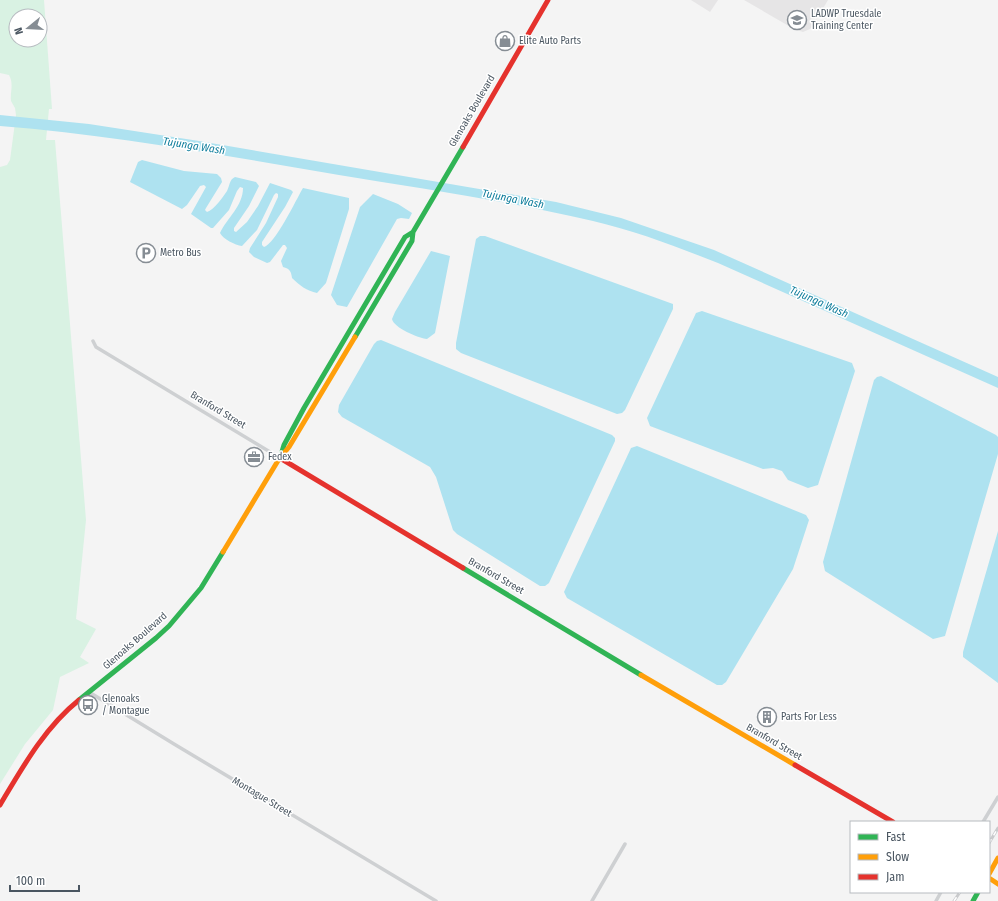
<svg xmlns="http://www.w3.org/2000/svg" width="998" height="901" font-family="'Fira Sans Condensed',sans-serif">
	<style>
		.education { fill: #e6e5e6 }
		.green { fill: #d9f2e3; fill-rule: evenodd }
		.water { fill: #aee2f0 }
		.lines { fill: none; stroke-linecap: round; stroke-linejoin: round }
		.street { stroke: #ced0d2; stroke-width: 3.5 }
		.fast { stroke: #30b455; stroke-width: 5 }
		.slow { stroke: #ff9f0a; stroke-width: 5 }
		.jam { stroke: #e5322d; stroke-width: 5 }
		.rail-casing { stroke: #c9cacc; stroke-width: 3 }
		.rail { stroke: #fff; stroke-width: 1.5; stroke-dasharray: 4.5; stroke-linecap: butt }
		.labels { text-anchor: middle; dominant-baseline: central; stroke-width: 3; stroke-linejoin: round; paint-order: stroke }
		.poi-label { font-size: 10px; fill: #4a5661; stroke: #fff; text-anchor: start }
		.street-label { font-size: 10px; fill: #4a5661; stroke: #fff }
		.water-label { font-size: 11px; font-style: italic; fill: #0c7c9b; stroke: #fff }
	</style>
	<rect width="100%" height="100%" fill="#f4f4f4"/>
	<!-- education -->
	<path class="education" d="M691,0H718L710,12Z
		M744,0H828L812,27L810,29L803,32L794,29Z"/>
	<!-- green -->
	<path class="green" d="M0,0H44L52,109H49L46,140H55L86,520L76,619L96,629L80,657L89,663L60,677L53,710L25,744L0,784V167L7,165L10,160L16,115L15,108L11,101C10,92 14,84 9,75L0,73ZM16,16H40V40H16Z"/>
	<!-- water -->
	<path class="water" d="M0,115L89,124L199,141L556,202L621,218L714,250L998,377V388L718,263C677,247 636,231 593,221C509,201 424,189 339,175C226,156 114,135 0,126Z
		M142,160L184,171L217,174L221,178L222,182L206,208L205,210L207,212C214,210 223,197 227,191C230,185 229,180 235,177L256,182L259,186L249,206L234,228V231L236,232L247,222L258,206L270,183L291,190L293,192L285,207L262,242V245L264,247C275,244 296,200 303,188L349,198V209L326,283L317,293C307,291 299,285 292,278C291,271 290,269 283,267L281,261L287,248L285,245H283L270,262L267,263L254,257L249,252L250,248L266,223L278,197V194L276,193L274,195L257,230L242,246C235,245 223,239 220,233C227,218 243,206 243,188L240,187L237,191L229,210L213,228H211L191,214L206,187L204,185L200,186L187,205L182,209L130,182L138,162Z
		M373,194L398,204L412,213L409,219L401,218L397,219L347,307L337,305L331,295L360,207Z
		M480,236H485L673,304V309L625,410L622,413L617,414L461,353L456,349V343L476,239Z
		M431,251L450,256L435,333L427,339C418,338 394,328 392,319L395,312Z
		M702,311L852,363L855,371L818,485L808,488L788,480L782,471L773,468L763,469L650,426L647,418L696,313Z
		M381,340L612,435L615,438V441L549,583L545,586H540L457,534L453,530L436,477L430,467L342,417L338,412L339,405L374,344L377,341Z
		M881,376L996,435L998,437V454L945,636L933,639L825,571L823,562L874,380L877,377Z
		M637,446L806,515L809,520L793,569L726,682L722,685H717L567,598L564,592L631,448Z
		M998,531V683L963,657V652Z"/>
	<g class="lines">
		<!-- street -->
		<path class="street" d="M93,341L96,347L280,458
			M89,692L174,744L436,901
			M983,822L998,797
			M592,901L625,844
			M936,901L941,892"/>
		<!-- fast -->
		<path class="fast" d="M355,337L412,241L413,232
			M281,455L284,445L304,408L405,237L413,232L463,147
			M463,568L641,675
			M79,700L156,638L169,626L201,588L223,552
			M973,901L978,892"/>
		<!-- slow -->
		<path class="slow" d="M223,552L279,459L289,447L355,337
			M641,675L795,765
			M989,874L998,858
			M989,878L998,884"/>
		<!-- jam -->
		<path class="jam" d="M463,147L548,0
			M280,458L463,568
			M795,765L893,822
			M0,805C22,768 45,727 79,700"/>
		<defs>
			<path id="rail" d="M989,843L998,828
				M954,901L960,892"/>
		</defs>
		<!-- rail casing -->
		<use href="#rail" class="rail-casing"/>
		<!-- rail -->
		<use href="#rail" class="rail"/>
	</g>
	<!-- icons -->
	<defs>
		<symbol id="university-ring" viewBox="-11 -11 22 22"><circle r="9.5" fill="#fff" stroke="#868d94" stroke-width="1.5"/><path d="M0-5L7-2L0 1L-7-2ZM-4 1L0 2.5L4 1V4Q0 6-4 4Z" fill="#868d94"/></symbol>
		<symbol id="shop-ring" viewBox="-11 -11 22 22"><circle r="9.5" fill="#fff" stroke="#868d94" stroke-width="1.5"/><path d="M-5-2.5h2.3a2.7 3.5 0 0 1 5.4 0H5L5.5 6h-11ZM-1.5-2.5h3a1.5 2.3 0 0 0-3 0Z" fill="#868d94"/></symbol>
		<symbol id="parking-ring" viewBox="-11 -11 22 22"><circle r="9.5" fill="#fff" stroke="#868d94" stroke-width="1.5"/><path d="M-3.5-5.5H1a3.5 3.5 0 0 1 0 7H-1V5.5H-3.5ZM-1-3.4V-.6H.8a1.4 1.4 0 0 0 0-2.8Z" fill="#868d94"/></symbol>
		<symbol id="office-ring" viewBox="-11 -11 22 22"><circle r="9.5" fill="#fff" stroke="#868d94" stroke-width="1.5"/><path d="M-6-3h4V-5.5h4V-3h4V5H-6ZM-1-4.5V-3h2v-1.5ZM-6 0V1H6V0Z" fill="#868d94"/></symbol>
		<symbol id="bus-ring" viewBox="-11 -11 22 22"><circle r="9.5" fill="#fff" stroke="#868d94" stroke-width="1.5"/><path d="M-5-6H5V4H4V6H2V4H-2V6H-4V4H-5ZM-3.5-4V0h7V-4ZM-3.5 1.2v1.5H-2V1.2ZM2 1.2v1.5H3.5V1.2Z" fill="#868d94"/></symbol>
		<symbol id="building-ring" viewBox="-11 -11 22 22"><circle r="9.5" fill="#fff" stroke="#868d94" stroke-width="1.5"/><path d="M-4-6H4V6H1V3H-1V6H-4ZM-2.5-4.3h1.7v1.8h-1.7ZM.8-4.3h1.7v1.8H.8ZM-2.5-1h1.7V.8h-1.7ZM.8-1h1.7V.8H.8Z" fill="#868d94"/></symbol>
	</defs>
	<g fill-rule="evenodd">
		<use href="#university-ring" x="786" y="9" width="22" height="22"/>
		<use href="#shop-ring" x="494" y="30" width="22" height="22"/>
		<use href="#parking-ring" x="135" y="242" width="22" height="22"/>
		<use href="#office-ring" x="243" y="446" width="22" height="22"/>
		<use href="#bus-ring" x="77" y="694" width="22" height="22"/>
		<use href="#building-ring" x="756" y="706" width="22" height="22"/>
	</g>
	<g class="labels">
		<!-- poi labels -->
		<g class="poi-label">
			<text x="811" y="14">LADWP Truesdale<tspan x="811" dy="12">Training Center</tspan></text>
			<text x="519" y="41">Elite Auto Parts</text>
			<text x="160" y="253">Metro Bus</text>
			<text x="268" y="457">Fedex</text>
			<text x="102" y="699">Glenoaks<tspan x="102" dy="12">/ Montague</tspan></text>
			<text x="781" y="717">Parts For Less</text>
		</g>
		<!-- street labels -->
		<g class="street-label">
			<text transform="translate(472 111) rotate(-60)">Glenoaks Boulevard</text>
			<text transform="translate(218 410) rotate(31)">Branford Street</text>
			<text transform="translate(496 576) rotate(30)">Branford Street</text>
			<text transform="translate(135 641) rotate(-41)">Glenoaks Boulevard</text>
			<text transform="translate(774 742) rotate(30)">Branford Street</text>
			<text transform="translate(262 797) rotate(31)">Montague Street</text>
		</g>
		<!-- water labels -->
		<g class="water-label">
			<text transform="translate(194 146) rotate(9)">Tujunga Wash</text>
			<text transform="translate(513 199) rotate(11)">Tujunga Wash</text>
			<text transform="translate(819 302) rotate(24)">Tujunga Wash</text>
		</g>
	</g>
	<!-- legend -->
	<rect x="850" y="821" width="140" height="72" fill="#ffffff" stroke="#b7bbc0"/>
	<rect x="858" y="834" width="20" height="6" fill="#30b455" stroke="#b7bbc0"/>
	<text x="886" y="841" font-size="12" fill="#4a5661">Fast</text>
	<rect x="858" y="854" width="20" height="6" fill="#ff9f0a" stroke="#b7bbc0"/>
	<text x="886" y="861" font-size="12" fill="#4a5661">Slow</text>
	<rect x="858" y="874" width="20" height="6" fill="#e5322d" stroke="#b7bbc0"/>
	<text x="886" y="881" font-size="12" fill="#4a5661">Jam</text>
	<!-- north arrow -->
	<g transform="translate(28 28) rotate(252)"><circle r="19" fill="#ffffff" stroke="#b7bbc0"/>
	<path d="M0-3L7 15L0 10L-7 15Z" fill="#868d94"/>
	<text y="-6" font-size="11" font-weight="bold" text-anchor="middle" fill="#4a5661">N</text>
	</g>
	<!-- scale -->
	<path d="M10 885v6h69v-6" fill="none" stroke="#4a5661" stroke-width="2"/>
	<text x="16" y="885" font-size="12" fill="#4a5661" stroke="#ffffff" stroke-width="3" paint-order="stroke">100 m</text>
</svg>
